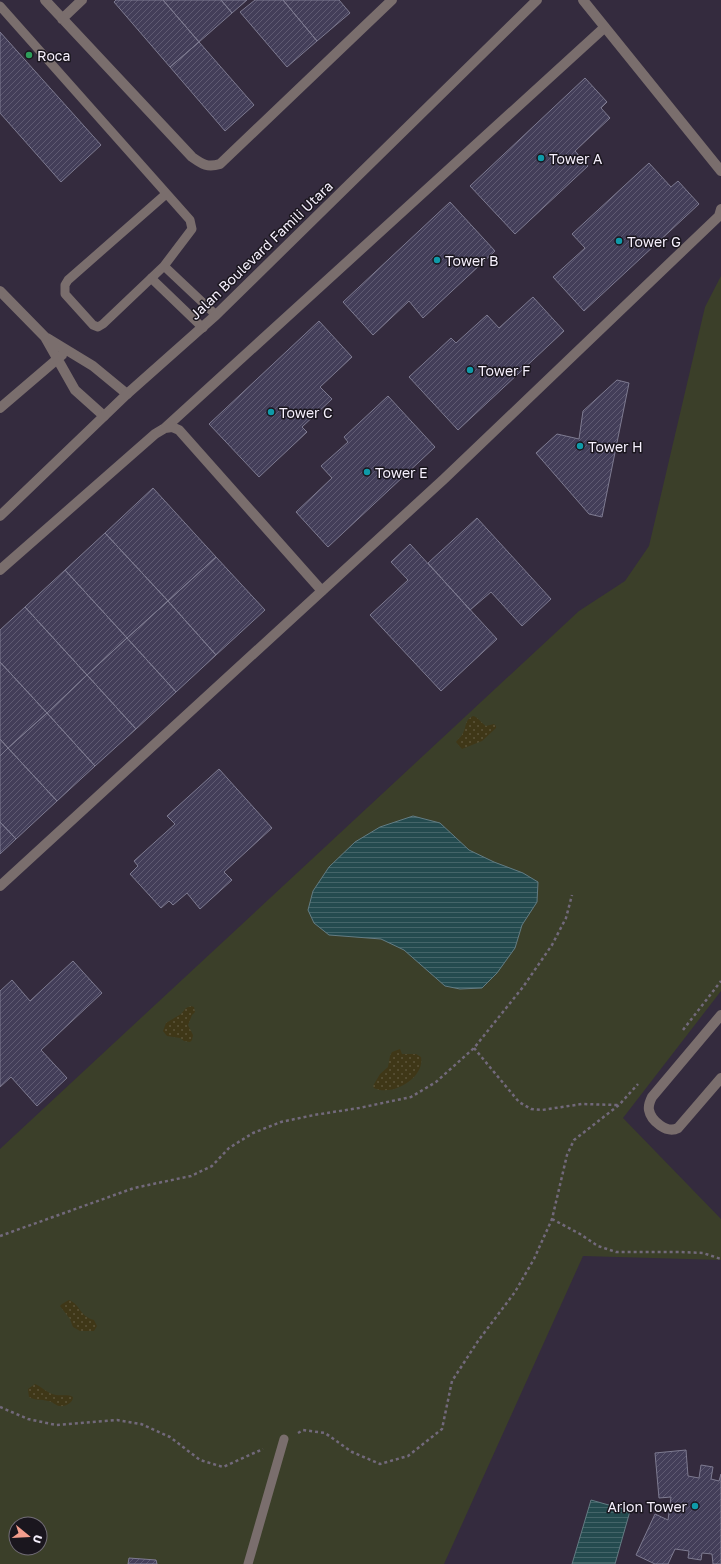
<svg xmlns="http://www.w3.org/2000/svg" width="721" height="1564" font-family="'Golos Text',sans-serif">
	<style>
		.grass { fill: #3b3f29; fill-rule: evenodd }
		.sand { fill: url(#sand-dots) }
		.water { fill: url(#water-rules); stroke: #637c83 }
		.building { fill: url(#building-hatch); stroke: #7e7b91 }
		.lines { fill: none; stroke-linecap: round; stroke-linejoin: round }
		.path { stroke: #72697b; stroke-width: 2.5; stroke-dasharray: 3 3; stroke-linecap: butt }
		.service { stroke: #7a6e6d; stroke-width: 9 }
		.minor { stroke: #7a6e6d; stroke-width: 10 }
		.tertiary { stroke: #7a6e6d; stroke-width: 10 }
		.leisure-dot { fill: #2e9e5b; stroke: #1a161e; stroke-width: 1.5 }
		.culture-dot { fill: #0f9aa8; stroke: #1a161e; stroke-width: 1.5 }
		.labels { text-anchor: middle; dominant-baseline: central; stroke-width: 3; stroke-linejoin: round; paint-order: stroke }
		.poi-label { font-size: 14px; fill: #f6f0fd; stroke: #1a161e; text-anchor: start }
		.street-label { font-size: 14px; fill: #f6f0fd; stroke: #1a161e }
	</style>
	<defs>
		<pattern id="sand-dots" width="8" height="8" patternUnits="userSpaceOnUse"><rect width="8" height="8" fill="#3f3717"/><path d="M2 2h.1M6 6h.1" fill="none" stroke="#5b543a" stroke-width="1.8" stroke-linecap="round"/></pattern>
		<pattern id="water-rules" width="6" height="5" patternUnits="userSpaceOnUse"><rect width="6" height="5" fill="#244b4f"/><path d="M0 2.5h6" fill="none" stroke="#446569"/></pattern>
		<pattern id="building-hatch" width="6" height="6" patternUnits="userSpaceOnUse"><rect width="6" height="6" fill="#433e59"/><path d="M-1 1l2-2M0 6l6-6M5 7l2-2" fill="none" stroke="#5f5a72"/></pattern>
	</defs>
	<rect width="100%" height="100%" fill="#342b3e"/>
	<!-- grass -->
	<path class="grass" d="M721,276V991L623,1118L721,1219V1260L583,1256L444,1564H0V1149L579,611L625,581L649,546L705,307ZM16,1524H40V1548H16Z"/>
	<!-- sand -->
	<path class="sand" d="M473,716C478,717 481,723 486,726L494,724L496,726V728L482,741L462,749L456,742C458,739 460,738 462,735C467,727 464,720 473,716Z
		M191,1006L194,1007L195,1012L192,1015L188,1025L193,1035L192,1040L190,1042L184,1041L180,1038L167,1036L163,1031L166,1023L181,1014L186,1008Z
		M400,1049L402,1054H416L421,1057C425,1078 392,1097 374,1088L373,1086L380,1074L388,1067L390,1056L392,1052Z
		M69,1300C81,1305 79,1316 94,1320L97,1326L94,1331H80L73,1327L70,1319L60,1306L62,1304Z
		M35,1384C42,1387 48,1394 56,1395C62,1396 68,1394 73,1397C73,1403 65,1407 59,1406C55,1405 52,1401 48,1401C41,1399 36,1401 29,1397L28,1389Z"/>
	<!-- water -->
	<path class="water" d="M413,816L440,823L469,850L494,862L523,873L538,882L537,902L522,925L515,948L497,973L482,988L460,989L445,986L404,950L381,939L329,935L314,923L308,910L313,891L329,867L355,842L380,827Z
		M591,1500L630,1511L615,1564H572Z"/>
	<!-- building -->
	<path class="building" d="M116,0H163L199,42L170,67L114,2Z
		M163,0H221L232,13L199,42Z
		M221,0H247L232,13Z
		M255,0H283L317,41L287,67L240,12Z
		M283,0H339L350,13L317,41Z
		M0,32L101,145L61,182L0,113Z
		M199,42L254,105L225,131L170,67Z
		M585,78L607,102L601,108L610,118L575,151L588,166L515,234L470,186Z
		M649,163L671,187L678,181L699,204L584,311L553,277L585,248L572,234Z
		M450,202L495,251L423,318L409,301L373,335L343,302Z
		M533,297L564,331L458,430L409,377L451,338L456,343L487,315L499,328Z
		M319,321L352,357L320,387L332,399L302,427L307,432L259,477L209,424Z
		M617,380L629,383L602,517L589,514L536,453L557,434L579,439L583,411Z
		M388,396L435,447L328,547L296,512L332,478L321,466L348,442L344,437Z
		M153,488L216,557L168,601L105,533Z
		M477,518L551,599L522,626L491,592L470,610L428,563Z
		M105,533L168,601L127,638L65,570Z
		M410,544L497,639L441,691L370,615L408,580L391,562Z
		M216,557L265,610L216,655L168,601Z
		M65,570L127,638L87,675L25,607Z
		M168,601L216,655L176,692L127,638Z
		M25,607L87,675L47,713L0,662V630Z
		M127,638L176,692L136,729L87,675Z
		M0,662L47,713L8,748L0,739Z
		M87,675L136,729L95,766L47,713Z
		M47,713L95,766L57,801L8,748Z
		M0,739L8,748L0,756Z
		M8,748L57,801L16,839L0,822V756Z
		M219,769L272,828L224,872L232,880L200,909L187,893L173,905L169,901L161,908L130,874L138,866L134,861L175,824L167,816Z
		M0,822L16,839L0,854Z
		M73,961L102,993L41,1050L67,1078L37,1106L11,1077L0,1087V991L12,980L30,1001Z
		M686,1450L688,1476L699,1478L701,1465L713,1467L711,1479L719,1481L721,1474V1564H713L712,1554L702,1553L701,1560L688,1558L689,1551L675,1549L668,1564H655L636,1555L655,1514L668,1520L671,1497L659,1498L655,1453Z
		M129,1558L156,1560L157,1564H128Z"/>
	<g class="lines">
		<!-- path -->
		<path class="path" d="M683,1030L721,981
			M474,1048L519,1102L531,1109L542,1110L582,1104L618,1105
			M552,1219L580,1234L598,1246L616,1252H680L703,1253L721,1259
			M0,1236L134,1188L191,1176L212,1166L229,1148L253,1133L281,1122L314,1115L359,1108L411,1097L436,1082L474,1048L523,987L552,945L566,918L572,895
			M0,1407L28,1419L56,1425L117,1420L141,1424L170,1437L200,1460L223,1467L263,1449
			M298,1433L303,1430L325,1433L352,1452L380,1464L408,1456L442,1429L452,1381L478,1341L515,1292L534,1259L552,1219L567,1155L574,1140L619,1105L638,1084"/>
		<!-- service -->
		<path class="service" d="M0,6L190,220L192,229L164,266L103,324L98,327L93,325L65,294V285L68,280L166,194
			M164,266L216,315
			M151,278L203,328
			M248,1564L284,1439"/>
		<!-- minor -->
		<path class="minor" d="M45,0L192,157C202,164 207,168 220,164L392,0
			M583,0L721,171
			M62,19L82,0
			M0,291L45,337L75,390L104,416
			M47,338L93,366L127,394
			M0,408L62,355
			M165,428L172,427L179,430L322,591
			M0,570L155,434L165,428L605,27
			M0,886L444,479L719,216L721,209
			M721,1015L652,1097C650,1101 648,1105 649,1110C651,1121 667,1134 678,1128L721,1078"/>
		<!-- tertiary -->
		<path class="tertiary" d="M0,516L127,394L216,315L537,0"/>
	</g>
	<!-- markers -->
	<circle class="leisure-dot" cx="29" cy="55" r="4"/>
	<g class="culture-dot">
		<circle cx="541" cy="158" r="4"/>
		<circle cx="619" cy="241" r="4"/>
		<circle cx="437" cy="260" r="4"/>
		<circle cx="470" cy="370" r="4"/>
		<circle cx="271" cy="412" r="4"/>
		<circle cx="580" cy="446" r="4"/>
		<circle cx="367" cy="472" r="4"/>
		<circle cx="695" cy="1506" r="4"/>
	</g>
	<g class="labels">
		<!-- poi labels -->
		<g class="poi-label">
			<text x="37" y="55">Roca</text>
			<text x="549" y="158">Tower A</text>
			<text x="627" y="241">Tower G</text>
			<text x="445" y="260">Tower B</text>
			<text x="478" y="370">Tower F</text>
			<text x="279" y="412">Tower C</text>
			<text x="588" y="446">Tower H</text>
			<text x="375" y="472">Tower E</text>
			<text x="687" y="1506" text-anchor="end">Arion Tower</text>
		</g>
		<!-- street labels -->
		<g class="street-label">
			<text transform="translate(261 250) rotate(-44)">Jalan Boulevard Famili Utara</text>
		</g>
	</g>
	<!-- north arrow -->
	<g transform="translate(28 1536) rotate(108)"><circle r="19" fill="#1a161e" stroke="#726d77"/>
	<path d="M0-3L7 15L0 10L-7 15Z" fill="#f49d8d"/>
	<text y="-6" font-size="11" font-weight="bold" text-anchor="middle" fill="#f6f0fd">U</text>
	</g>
</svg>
